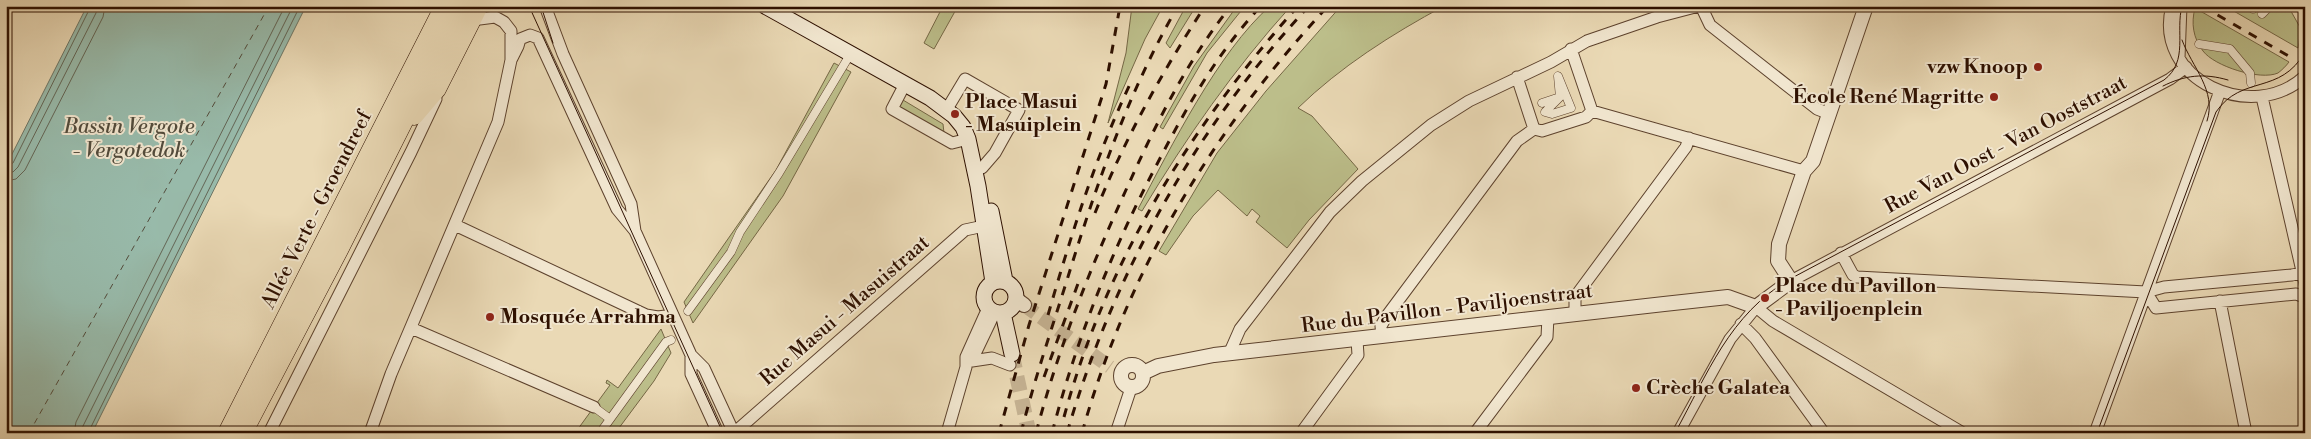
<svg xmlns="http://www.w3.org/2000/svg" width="2311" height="439" font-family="'Libre Bodoni',serif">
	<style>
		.green { fill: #bcbe8a; stroke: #756745 }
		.water { fill: #98baaa; stroke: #6e7666 }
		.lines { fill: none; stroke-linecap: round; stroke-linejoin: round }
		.shore { stroke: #636555; stroke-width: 1 }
		.ferry { stroke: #534c3c; stroke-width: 1; stroke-dasharray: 6 5; stroke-linecap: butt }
		.tertiary-tunnel { stroke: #c4b191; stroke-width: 14; stroke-dasharray: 14 7; stroke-linecap: butt }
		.secondary-tunnel { stroke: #c4b191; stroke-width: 15; stroke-dasharray: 15 8; stroke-linecap: butt }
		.pedestrian-casing { stroke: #5d422d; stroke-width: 9 }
		.minor-casing { stroke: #5d422d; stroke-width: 13 }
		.tertiary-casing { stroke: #5d422d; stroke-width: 16 }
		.secondary-casing { stroke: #2e1000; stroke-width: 17 }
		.primary-casing { stroke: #2e1000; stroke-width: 19 }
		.pedestrian { stroke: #f1e6cf; stroke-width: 8 }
		.minor { stroke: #f1e6cf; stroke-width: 11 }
		.tertiary { stroke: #f1e6cf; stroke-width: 14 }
		.secondary { stroke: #f1e6cf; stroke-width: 15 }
		.primary { stroke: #ead9b5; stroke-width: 18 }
		.tram { stroke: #2e1000; stroke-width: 1 }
		.rail { stroke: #2e1000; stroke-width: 3; stroke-dasharray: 9 9; stroke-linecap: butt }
		.poi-dot { fill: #8f2418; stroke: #f1e6cf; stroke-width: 2 }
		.labels { text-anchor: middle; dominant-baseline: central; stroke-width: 4; stroke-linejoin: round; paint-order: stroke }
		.poi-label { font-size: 20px; font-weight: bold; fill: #2e1000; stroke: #f1e6cf; text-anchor: start }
		.street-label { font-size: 20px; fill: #2e1000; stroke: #f1e6cf }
		.water-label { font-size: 21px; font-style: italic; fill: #534c3c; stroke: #f1e6cf }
	</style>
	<rect width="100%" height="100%" fill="#ead9b5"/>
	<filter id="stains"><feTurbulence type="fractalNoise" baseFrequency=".004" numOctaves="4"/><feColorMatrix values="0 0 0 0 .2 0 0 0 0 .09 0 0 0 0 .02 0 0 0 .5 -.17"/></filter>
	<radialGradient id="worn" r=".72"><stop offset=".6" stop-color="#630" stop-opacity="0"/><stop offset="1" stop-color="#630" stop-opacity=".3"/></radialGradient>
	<!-- green -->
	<path class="green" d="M943,6H958L934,49L924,43Z
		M1132,6H1163L1145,39L1108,123L1126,53Z
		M1186,6H1196L1170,48L1166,43Z
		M1237,6H1245L1207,53L1163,129L1160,127L1194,66Z
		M1270,6H1291C1234,69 1186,138 1142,211L1138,209C1171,147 1218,52 1270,6Z
		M1341,6H1444C1392,34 1340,67 1298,108L1312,116L1358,169L1309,220L1287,248L1256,222L1260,216L1252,209L1247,216L1218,190L1193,216L1166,255L1159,251L1217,153L1266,91Z
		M2225,6H2288L2301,29L2298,48Z
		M2195,8L2289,62C2286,66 2282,70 2278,73C2260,81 2214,66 2203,51C2193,38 2191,23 2195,8Z
		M834,63L851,72L783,196L693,323L684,302L776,170Z
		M903,100L943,124L944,133L899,107Z
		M661,329L671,353L654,381L616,432L575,433L610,385L606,383L607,380L618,388Z"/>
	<!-- water -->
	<path class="water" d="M87,6H306L92,433H6V166Z"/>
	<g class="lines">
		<!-- shore -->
		<path class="shore" d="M6,167L13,163L91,6
			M6,173L13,172L18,167L96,13L98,6
			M6,181L16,179L25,170L103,17L105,6
			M74,433L76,422L285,6
			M81,433L83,426L293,6
			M88,433L300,6"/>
		<!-- ferry -->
		<path class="ferry" d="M29,433L269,6"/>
		<!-- tertiary-tunnel -->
		<path class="tertiary-tunnel" d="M1024,305L1110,367"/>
		<!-- secondary-tunnel -->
		<path class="secondary-tunnel" d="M1012,354L1029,433"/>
		<defs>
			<path id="pedestrian" d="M2253,9L2255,6
				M2262,14L2270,6
				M2199,44L2230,49L2250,73L2251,83
				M1558,76L1571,108L1552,114L1545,112L1560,97Z
				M1542,103L1557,98
				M688,311L731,252L740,232L779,173L851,53
				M594,407L610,419
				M600,433L666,342L671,340"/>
			<path id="minor" d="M545,6L563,54L631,204L635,231
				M1701,6L1710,25L1817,109L1830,114
				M2172,6C2152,80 2253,125 2305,76
				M1571,49L1592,111
				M2179,58L2181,6
				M511,60L518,46L520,39L530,35L538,38L617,209L635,231L691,355L704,368L734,433
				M1517,77L1534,129
				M905,84L892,109L952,143L968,139
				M2262,97L2305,284
				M947,109L965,79L1019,110L995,153L982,168
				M1592,111L1804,171
				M1534,129L1542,131L1586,117L1592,111
				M455,225L646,315L658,317L673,315
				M1841,253L1853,275L1857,277L2146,292L2164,287L2292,275L2302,273L2305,268
				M1791,281L2170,79L2186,67
				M2146,292L2156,308L2296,294L2305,297
				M2220,301L2246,433
				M1575,314V297L1686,147L1689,138
				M1741,324L1755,338L1824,433
				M411,328L594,407
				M1382,336L1381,326L1386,317L1517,141L1534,129
				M1229,354L1240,329L1330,212L1362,181L1431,125L1469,101L1551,62L1587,41L1657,17L1699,6
				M691,355V374L718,433
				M974,356L995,312
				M972,361L992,358L1010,365
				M269,433L411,152L436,99
				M370,433L391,374L498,122L511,60V31L504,22L495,17L472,20
				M734,433L965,230L984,226
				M947,433L966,367V357L988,308
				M1116,433L1131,388
				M1301,433L1358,355L1357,340
				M1475,433L1547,337L1548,317
				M1678,433L1730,339L1756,307L1773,321L1963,433
				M2095,433L2220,91"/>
			<path id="tertiary" d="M1016,299L1024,305
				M1121 376a11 11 0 1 1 22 0a11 11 0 1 1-22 0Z
				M1143,373L1158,366L1214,355L1664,304L1728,297L1756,307L1791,281L1778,261L1779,244L1804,171L1813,161L1866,6"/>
			<path id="secondary" d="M765,6L930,98L954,116L963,127L968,139L978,186L993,282
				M991,211L1005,281
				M984 297a16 16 0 1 1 32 0a16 16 0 1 1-32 0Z
				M1003,313L1012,354"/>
			<path id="primary" d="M414,116L437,89L479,6
				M227,433L444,6
				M243,433L339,250L462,6"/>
		</defs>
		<!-- pedestrian casing -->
		<use href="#pedestrian" class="pedestrian-casing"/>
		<!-- minor casing -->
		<use href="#minor" class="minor-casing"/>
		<!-- tertiary casing -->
		<use href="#tertiary" class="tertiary-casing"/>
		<!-- secondary casing -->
		<use href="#secondary" class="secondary-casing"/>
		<!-- primary casing -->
		<use href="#primary" class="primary-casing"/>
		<!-- pedestrian -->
		<use href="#pedestrian" class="pedestrian"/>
		<!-- minor -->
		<use href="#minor" class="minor"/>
		<!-- tertiary -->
		<use href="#tertiary" class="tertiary"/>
		<!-- secondary -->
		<use href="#secondary" class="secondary"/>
		<!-- primary -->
		<use href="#primary" class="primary"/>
		<!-- tram -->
		<path class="tram" d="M529,6L723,433
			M541,6L553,43
			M2304,6L2305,8
			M2182,40C2192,67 2217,91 2207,121
			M2163,86C2185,75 2204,73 2228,80
			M1675,433C1708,373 1729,315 1790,279L2164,80C2189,61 2175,32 2182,6
			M2097,433L2216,112C2242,74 2280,96 2305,52"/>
		<!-- rail -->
		<path class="rail" d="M2202,6L2292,58
			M1095,213C1124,140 1162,72 1205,6
			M1048,315C1071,235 1096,155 1132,80
			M1044,377L1080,278
			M1064,417C1106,261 1191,126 1298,6
			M999,433L1029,325L1106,84L1120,6
			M1021,433C1034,381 1051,331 1067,280C1096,186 1128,92 1178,6
			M1036,433C1057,353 1087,276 1121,201C1152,132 1183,66 1231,6
			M1052,433C1076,341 1111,252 1155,168C1185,110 1216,54 1261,6
			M1067,433C1114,272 1195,129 1309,6
			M1082,433C1127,271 1214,129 1328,6"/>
	</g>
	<!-- markers -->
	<g class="poi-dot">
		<circle cx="2038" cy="67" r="5"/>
		<circle cx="1994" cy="97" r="5"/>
		<circle cx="955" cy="114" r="5"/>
		<circle cx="1765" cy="298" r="5"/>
		<circle cx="490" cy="317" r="5"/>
		<circle cx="1636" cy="388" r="5"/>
	</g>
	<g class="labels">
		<!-- poi labels -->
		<g class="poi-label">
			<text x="2028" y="67" text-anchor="end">vzw Knoop</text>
			<text x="1984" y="97" text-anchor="end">École René Magritte</text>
			<text x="965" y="102">Place Masui<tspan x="965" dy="23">- Masuiplein</tspan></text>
			<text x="1775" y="286">Place du Pavillon<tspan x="1775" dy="23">- Paviljoenplein</tspan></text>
			<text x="500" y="317">Mosquée Arrahma</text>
			<text x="1646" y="388">Crèche Galatea</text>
		</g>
		<!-- street labels -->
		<g class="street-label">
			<text transform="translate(2006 145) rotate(-28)">Rue Van Oost - Van Ooststraat</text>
			<text transform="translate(317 210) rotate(-63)">Allée Verte - Groendreef</text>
			<text transform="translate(1447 309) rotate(-7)">Rue du Pavillon - Paviljoenstraat</text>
			<text transform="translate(845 311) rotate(-41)">Rue Masui - Masuistraat</text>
		</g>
		<!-- water labels -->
		<g class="water-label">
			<text x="129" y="127">Bassin Vergote<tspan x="129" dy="24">- Vergotedok</tspan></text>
		</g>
	</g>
	<!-- margin -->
	<rect width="2311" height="439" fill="none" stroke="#ead9b5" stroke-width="25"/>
	<rect x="8" y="8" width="2296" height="424" fill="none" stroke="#2e1000" stroke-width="2.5"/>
	<rect x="12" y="12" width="2286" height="414" fill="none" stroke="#2e1000"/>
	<rect width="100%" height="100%" filter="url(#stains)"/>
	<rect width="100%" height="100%" fill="url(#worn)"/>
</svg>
